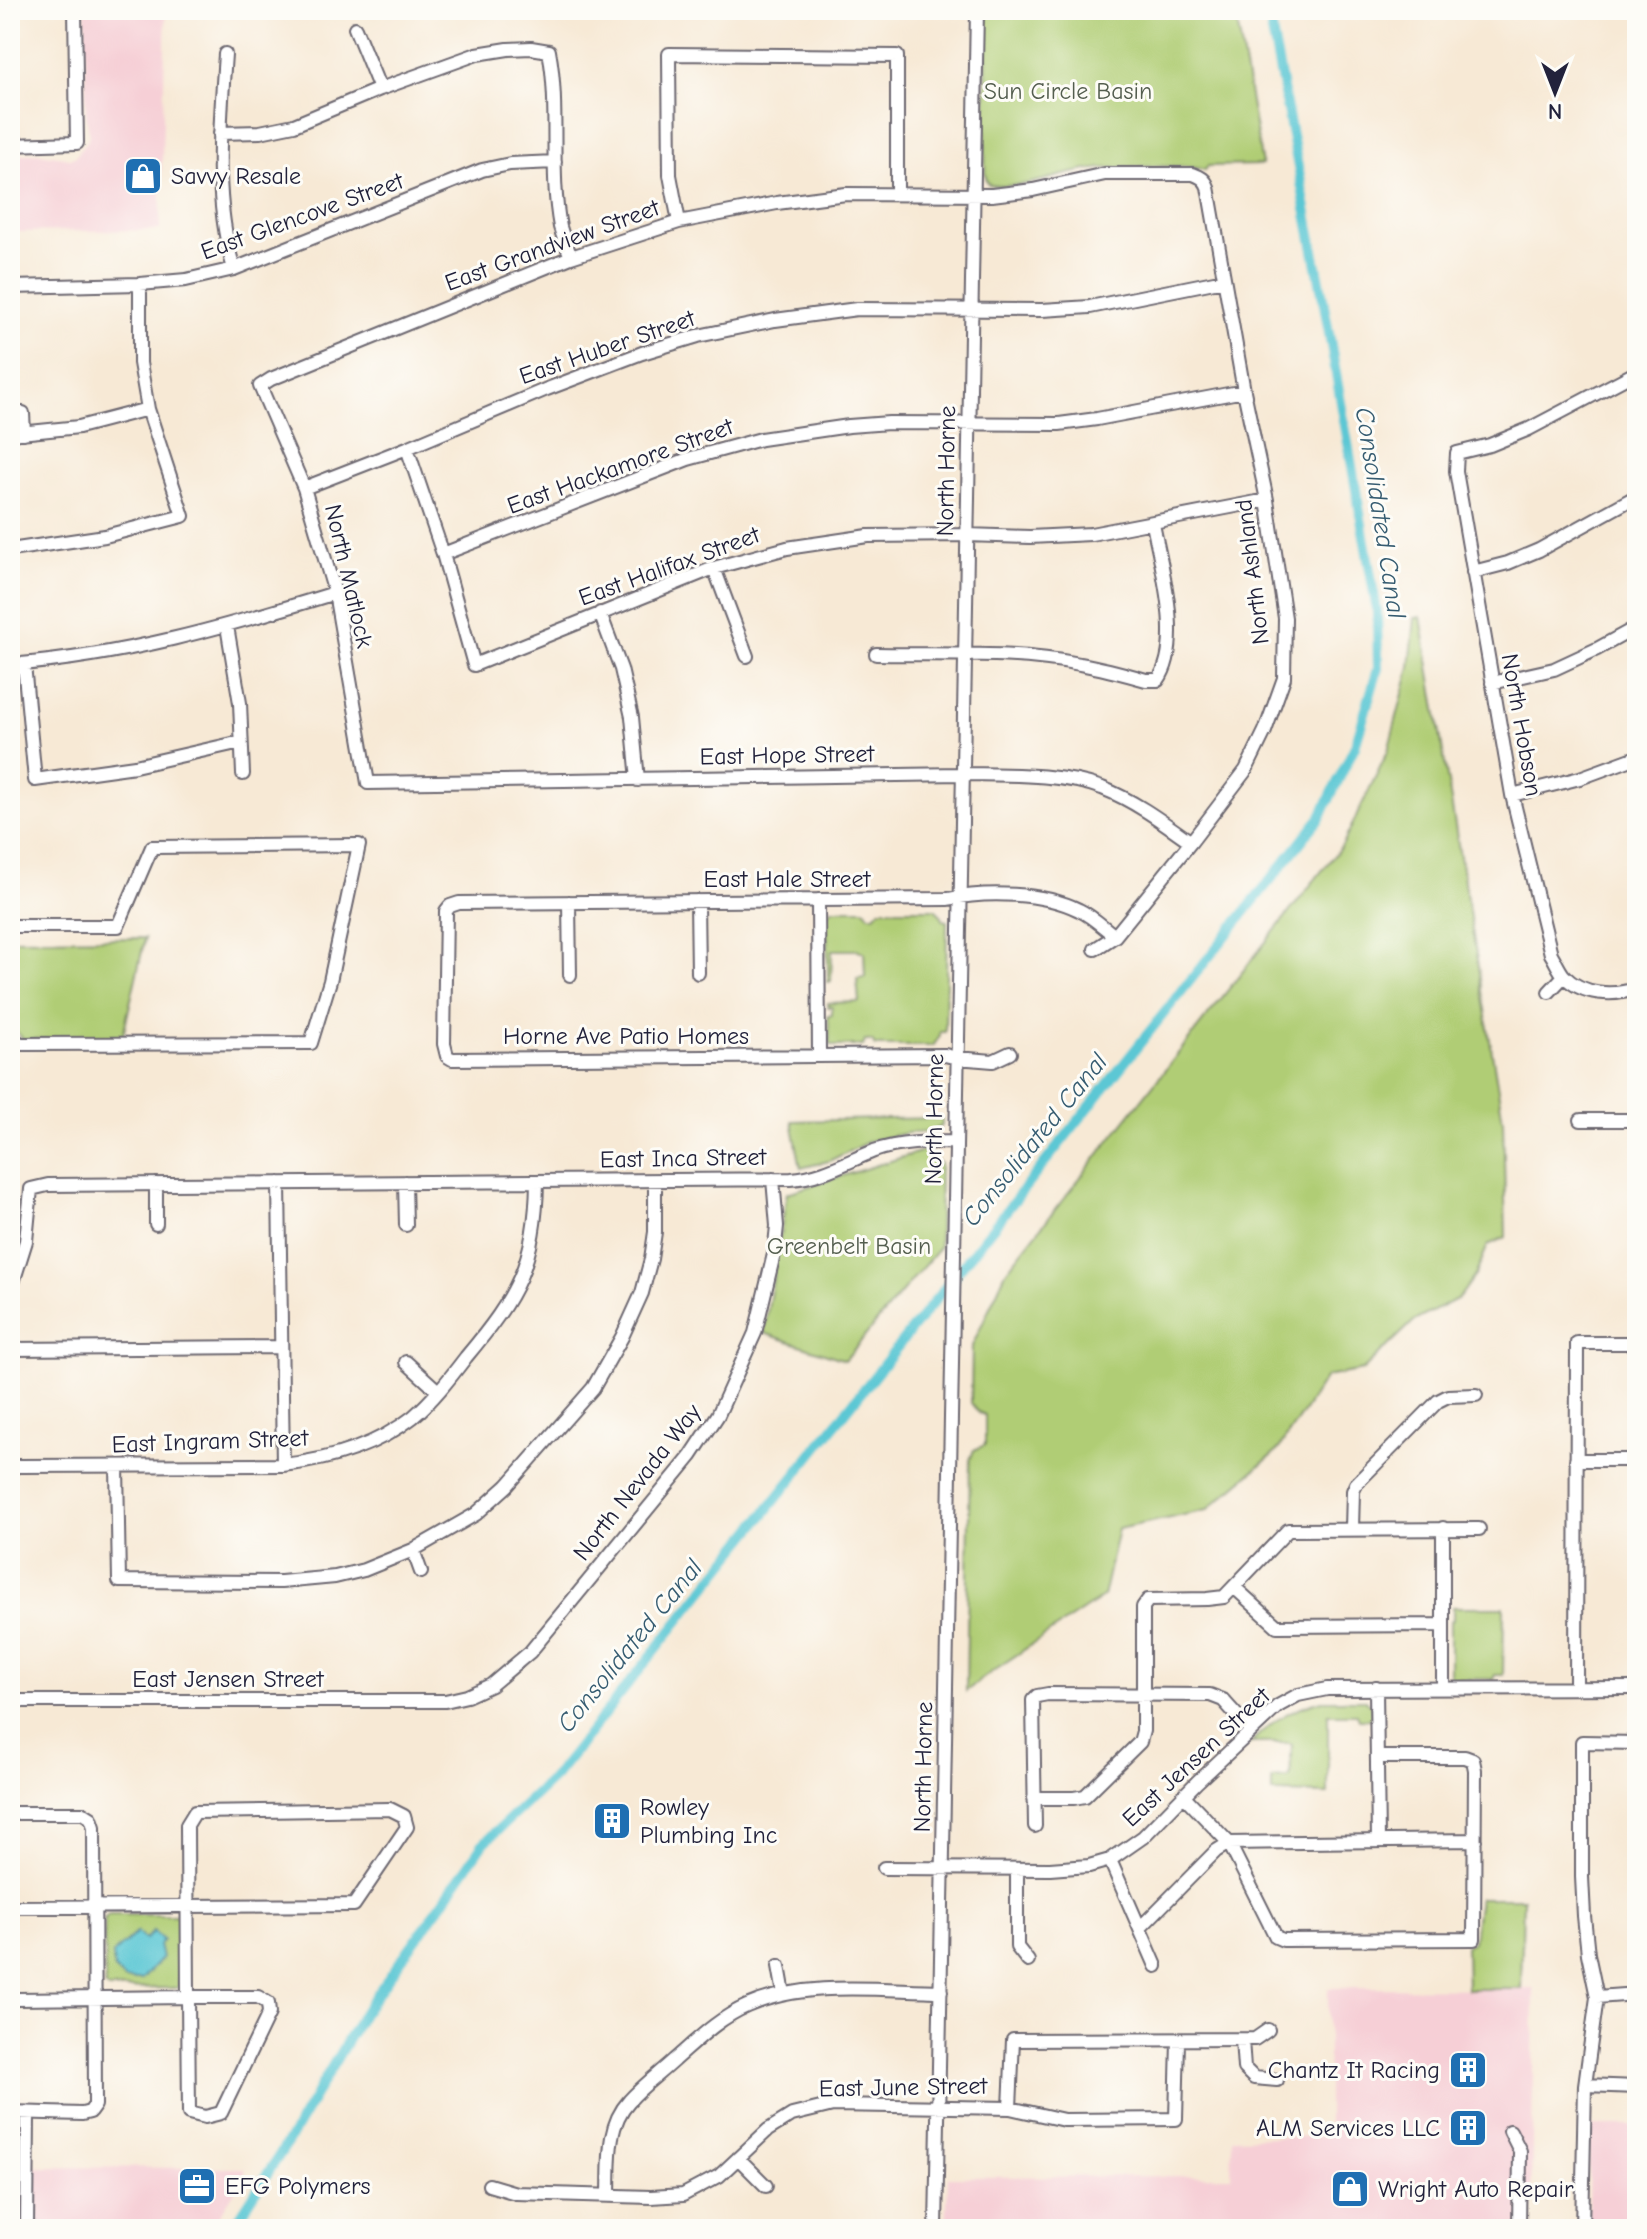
<svg xmlns="http://www.w3.org/2000/svg" width="1647" height="2239" font-family="'Comic Neue',sans-serif">
	<style>
		.built { fill: #f6cfd6 }
		.green { fill: #b0cd74; stroke: #697858; stroke-width: 2 }
		.water { fill: #5bc7d4; stroke: #3e7488; stroke-width: 2 }
		.lines { fill: none; stroke-linecap: round; stroke-linejoin: round }
		.canal { stroke: #5bc7d4; stroke-width: 10 }
		.minor-casing { stroke: #6d6871; stroke-width: 16 }
		.minor { stroke: #fff; stroke-width: 12 }
		.labels { text-anchor: middle; dominant-baseline: central; stroke-width: 6; stroke-linejoin: round; paint-order: stroke }
		.park-label { font-size: 24px; fill: #545e4f; stroke: #fdfcf7 }
		.poi-label { font-size: 24px; fill: #22223b; stroke: #fdfcf7; text-anchor: start }
		.street-label { font-size: 24px; fill: #22223b; stroke: #fdfcf7 }
		.water-label { font-size: 26px; font-style: italic; fill: #365c71; stroke: #fdfcf7 }
	</style>
	<rect width="100%" height="100%" fill="#fdfcf7"/>
	<filter id="ink" filterUnits="userSpaceOnUse"><feTurbulence type="fractalNoise" baseFrequency=".0125" numOctaves="2"/><feDisplacementMap in="SourceGraphic" scale="16" xChannelSelector="R" yChannelSelector="G"/><feConvolveMatrix kernelMatrix="1 2 1 2 8 2 1 2 1" color-interpolation-filters="sRGB"/></filter>
	<filter id="wash" filterUnits="userSpaceOnUse"><feTurbulence type="fractalNoise" baseFrequency=".006" numOctaves="4" result="noise"/><feDisplacementMap in="SourceGraphic" scale="32" xChannelSelector="R" yChannelSelector="G"/><feGaussianBlur stdDeviation="1.8" result="paint"/><feColorMatrix in="noise" values="0 0 0 0 0 0 0 0 0 0 0 0 0 0 0 0 0 1.4 0 .05"/><feComposite in="paint" operator="in"/></filter>
	<g filter="url(#wash)">
		<rect width="100%" height="100%" fill="#f7e9d5"/>
		<!-- built -->
		<path class="built" d="M85,10H166L160,230L10,232V155L39,153L70,158L75,157L88,140L89,133L86,112Z
			M1328,1988L1534,1989L1531,2229H946L948,2177L1231,2176L1232,2138L1328,2136Z
			M1589,2126H1637V2229H1588Z
			M10,2167L245,2168V2175L211,2229H10Z"/>
		<!-- green -->
		<path class="green" d="M987,10H1235L1262,165L1208,166L1205,170C1187,163 1102,167 1082,171C1052,176 1021,190 990,185L987,182L985,173Z
			M1421,617L1503,1120L1506,1237L1488,1245L1476,1274L1459,1298L1414,1321L1363,1370L1326,1377L1278,1450L1207,1510L1118,1529L1103,1597L997,1668L966,1691L970,1460L974,1450L985,1445V1415L978,1412L971,1403L972,1346L1006,1272L1343,844L1388,751L1410,667L1415,618Z
			M832,909H865L869,915H874L880,909H935L942,916L943,920L947,921L945,1032H940V1036L933,1046H875L872,1041H865L863,1046H834L830,1044L828,1016L832,1015V1007H828V1003L859,1002L857,978L865,977L864,952L857,950H832L831,981L828,982L827,914Z
			M145,938L122,1039H23L10,1025V939Z
			M939,1118L942,1120V1126L931,1132L907,1133L872,1140L829,1161L801,1168L792,1121Z
			M926,1150L940,1164L939,1248L845,1360L764,1333L787,1193Z
			M1453,1607H1504L1503,1675H1495L1493,1679H1452L1450,1674V1621L1453,1620Z
			M1322,1700H1366L1371,1706L1372,1719H1359L1357,1714H1328V1794L1272,1793V1779L1290,1778L1292,1745L1290,1743H1250C1273,1720 1290,1709 1322,1700Z
			M1479,1898H1523L1521,1989H1467L1466,1946L1473,1942Z
			M108,1915H176L179,1918V1986L177,1988L108,1989L105,1986L104,1919Z"/>
		<!-- water -->
		<path class="water" d="M153,1931L163,1940L159,1945L162,1958L142,1980H125L114,1969L113,1954L137,1932L145,1940Z"/>
		<g class="lines">
			<!-- canal -->
			<path class="canal" d="M232,2229L289,2140L364,2012L445,1899L482,1845L555,1776L1320,818L1355,746L1378,669L1377,611L1321,287L1268,10"/>
		</g>
	</g>
	<g filter="url(#ink)">
		<g class="lines">
			<defs>
				<path id="minor" d="M355,28L380,89
					M225,54C220,127 213,199 234,269
					M220,133L260,132L294,125L380,89L477,54L508,49L531,48L549,51C560,109 549,169 560,227C563,237 567,247 571,257
					M10,145L77,143L75,10
					M679,222L670,175L669,54L897,56V194
					M10,287L140,284L186,280L234,269L482,170L510,164L555,162
					M1637,372L1529,429L1490,445L1457,453L1456,471L1512,795L1551,954C1555,960 1559,970 1564,976C1582,995 1614,997 1637,988
					M23,413L24,433
					M10,434L79,427L148,409
					M407,448L443,554L474,665L714,568L787,548L868,536L967,535L1030,537L1091,534L1267,500
					M304,488L407,448L547,389L642,353L698,336L775,320L857,309L1042,310L1090,307L1224,280
					M10,550L105,536L183,516L148,409L140,363V284
					M443,554L688,459L761,439L849,426L889,423L1059,424L1097,419L1244,391
					M714,568L747,656
					M1473,572L1508,563L1539,550L1637,496
					M600,613L621,669L632,717L638,780
					M227,626L240,703L243,774
					M876,654C943,655 1014,651 1080,664C1103,668 1125,674 1146,680H1158C1184,644 1161,565 1153,524
					M24,664L35,780L135,766L241,742
					M10,665C125,656 225,627 335,593
					M1492,683L1554,669L1597,649L1637,627
					M1512,795L1580,778L1637,757
					M818,900L819,1056
					M697,901L698,973
					M569,902L570,975
					M10,926H118L152,847L359,845L330,981L311,1043L21,1044L10,1037
					M1095,949L1115,936L1191,842L1246,770L1265,731L1284,678L1285,618L1267,500L1244,391L1208,187C1205,179 1201,177 1193,174H1105L1033,190L992,195L846,194L777,203L679,222L571,257L271,379L260,386L304,488L335,593L368,783L961,774C1005,775 1061,773 1102,788C1135,801 1163,822 1191,842
					M1549,992L1564,976
					M1010,1053L993,1061L957,1058L945,1055L452,1059L447,1056L444,1044L446,911L450,906L459,903L948,899C986,891 1043,892 1079,910C1092,916 1103,927 1115,936
					M1581,1120H1637
					M405,1182L406,1225
					M279,1183L283,1465
					M156,1184V1224
					M10,1292L26,1241L31,1189L48,1185L791,1179C822,1177 846,1162 874,1151C900,1142 928,1142 955,1142
					M10,1349L281,1347
					M406,1362L438,1391
					M1576,1460H1637
					M117,1466L119,1581L281,1582L335,1577L364,1570L413,1550L476,1514L507,1486L593,1388L622,1337L642,1293L651,1259L655,1232V1181
					M10,1468L19,1466L283,1465C329,1460 376,1446 413,1417C433,1400 450,1378 466,1357C517,1296 536,1263 537,1181
					M1443,1528V1688
					M1352,1529L1353,1491L1356,1484L1438,1401L1448,1396L1476,1395
					M413,1550L421,1572
					M1234,1587L1277,1626L1443,1625
					M1376,1688L1378,1841
					M1576,1688L1577,1343H1637
					M10,1701H445L467,1696L491,1685L530,1652L691,1456L718,1415L755,1333L774,1254L777,1226L773,1179
					M1184,1796L1229,1843L1276,1937L1283,1940L1474,1939L1475,1770L1473,1760L1465,1757H1378
					M1034,1798H1074L1085,1796L1140,1742L1143,1731V1607L1148,1600L1207,1599L1224,1597L1288,1530L1479,1529
					M10,1813H83L91,1818L94,1827L95,2105L90,2112L82,2114L10,2112
					M1035,1826L1033,1700L1037,1696L1048,1694L1210,1695L1223,1700L1251,1731
					M1110,1860L1156,1966
					M884,1868L1050,1869L1089,1866L1110,1860L1143,1837L1197,1782L1278,1706L1298,1695L1327,1689L1637,1688
					M1017,1870V1947L1028,1961
					M10,1907L354,1905L407,1827L404,1816L390,1809L195,1812L187,1825L188,1997L16,1999L10,2001
					M1141,1927L1216,1851L1229,1843L1475,1840
					M779,1966L784,1994
					M188,1997H258L268,2003L269,2013L221,2113L205,2117L189,2113Z
					M1597,1997L1637,1994
					M1242,2040L1244,2068L1254,2078L1277,2080
					M1585,2085L1637,2087
					M1010,2108L1013,2040L1255,2039L1268,2030
					M1510,2131L1520,2151L1519,2229
					M738,2158L766,2186
					M489,2185L516,2193L651,2197L683,2195L719,2176L768,2130L792,2115L833,2105L1010,2108L1064,2120L1176,2119L1178,2041
					M609,2194C610,2163 606,2126 629,2101C642,2086 659,2074 674,2060C697,2040 719,2018 747,2006C806,1980 878,1990 941,1991
					M27,2229L28,2113
					M936,2229L977,10
					M1582,2229L1585,2085L1597,1997L1588,1954L1584,1916L1582,1877V1742L1637,1743"/>
			</defs>
			<!-- minor casing -->
			<use href="#minor" class="minor-casing"/>
			<!-- minor -->
			<use href="#minor" class="minor"/>
		</g>
	</g>
	<!-- icons -->
	<defs>
		<symbol id="shop-square" viewBox="-11 -11 22 22"><rect x="-9" y="-9" width="18" height="18" rx="4" fill="#1f6fb2" stroke="#fdfcf7"/><path d="M-5-2.5h2.3a2.7 3.5 0 0 1 5.4 0H5L5.5 6h-11ZM-1.5-2.5h3a1.5 2.3 0 0 0-3 0Z" fill="#fff"/></symbol>
		<symbol id="building-square" viewBox="-11 -11 22 22"><rect x="-9" y="-9" width="18" height="18" rx="4" fill="#1f6fb2" stroke="#fdfcf7"/><path d="M-4-6H4V6H1V3H-1V6H-4ZM-2.5-4.3h1.7v1.8h-1.7ZM.8-4.3h1.7v1.8H.8ZM-2.5-1h1.7V.8h-1.7ZM.8-1h1.7V.8H.8Z" fill="#fff"/></symbol>
		<symbol id="office-square" viewBox="-11 -11 22 22"><rect x="-9" y="-9" width="18" height="18" rx="4" fill="#1f6fb2" stroke="#fdfcf7"/><path d="M-6-3h4V-5.5h4V-3h4V5H-6ZM-1-4.5V-3h2v-1.5ZM-6 0V1H6V0Z" fill="#fff"/></symbol>
	</defs>
	<g fill-rule="evenodd">
		<use href="#shop-square" x="121" y="154" width="44" height="44"/>
		<use href="#building-square" x="590" y="1799" width="44" height="44"/>
		<use href="#building-square" x="1446" y="2048" width="44" height="44"/>
		<use href="#building-square" x="1446" y="2106" width="44" height="44"/>
		<use href="#office-square" x="175" y="2164" width="44" height="44"/>
		<use href="#shop-square" x="1328" y="2167" width="44" height="44"/>
	</g>
	<g class="labels">
		<!-- park labels -->
		<g class="park-label">
			<text x="1068" y="91">Sun Circle Basin</text>
			<text x="849" y="1246">Greenbelt Basin</text>
		</g>
		<!-- poi labels -->
		<g class="poi-label">
			<text x="171" y="176">Savvy Resale</text>
			<text x="640" y="1807">Rowley<tspan x="640" dy="28">Plumbing Inc</tspan></text>
			<text x="1440" y="2070" text-anchor="end">Chantz It Racing</text>
			<text x="1440" y="2128" text-anchor="end">ALM Services LLC</text>
			<text x="225" y="2186">EFG Polymers</text>
			<text x="1378" y="2189">Wright Auto Repair</text>
		</g>
		<!-- street labels -->
		<g class="street-label">
			<text transform="translate(302 216) rotate(-20)">East Glencove Street</text>
			<text transform="translate(552 245) rotate(-20)">East Grandview Street</text>
			<text transform="translate(607 347) rotate(-19)">East Huber Street</text>
			<text transform="translate(620 466) rotate(-20)">East Hackamore Street</text>
			<text transform="translate(946 471) rotate(-89)">North Horne</text>
			<text transform="translate(669 566) rotate(-20)">East Halifax Street</text>
			<text transform="translate(1252 572) rotate(-97)">North Ashland</text>
			<text transform="translate(349 576) rotate(77)">North Matlock</text>
			<text transform="translate(1522 725) rotate(80)">North Hobson</text>
			<text transform="translate(787 755) rotate(-1)">East Hope Street</text>
			<text x="787" y="879">East Hale Street</text>
			<text x="626" y="1036">Horne Ave Patio Homes</text>
			<text transform="translate(934 1119) rotate(-89)">North Horne</text>
			<text transform="translate(683 1158) rotate(-1)">East Inca Street</text>
			<text transform="translate(210 1441) rotate(-2)">East Ingram Street</text>
			<text transform="translate(637 1482) rotate(-52)">North Nevada Way</text>
			<text x="228" y="1679">East Jensen Street</text>
			<text transform="translate(1196 1757) rotate(-43)">East Jensen Street</text>
			<text transform="translate(923 1767) rotate(-89)">North Horne</text>
			<text transform="translate(903 2087) rotate(-1)">East June Street</text>
		</g>
		<!-- water labels -->
		<g class="water-label">
			<text transform="translate(1380 513) rotate(81)">Consolidated Canal</text>
			<text transform="translate(1035 1140) rotate(-51)">Consolidated Canal</text>
			<text transform="translate(630 1646) rotate(-51)">Consolidated Canal</text>
		</g>
	</g>
	<!-- margin -->
	<rect width="1647" height="2239" fill="none" stroke="#fdfcf7" stroke-width="40"/>
	<!-- north arrow -->
	<g transform="translate(1555 92) rotate(180)" stroke="#fdfcf7" stroke-width="6" paint-order="stroke">
	<path d="M0-6L14 30L0 20L-14 30Z" fill="#22223b"/>
	<text y="-12" font-size="22" font-weight="bold" text-anchor="middle" fill="#22223b">N</text>
	</g>
</svg>
